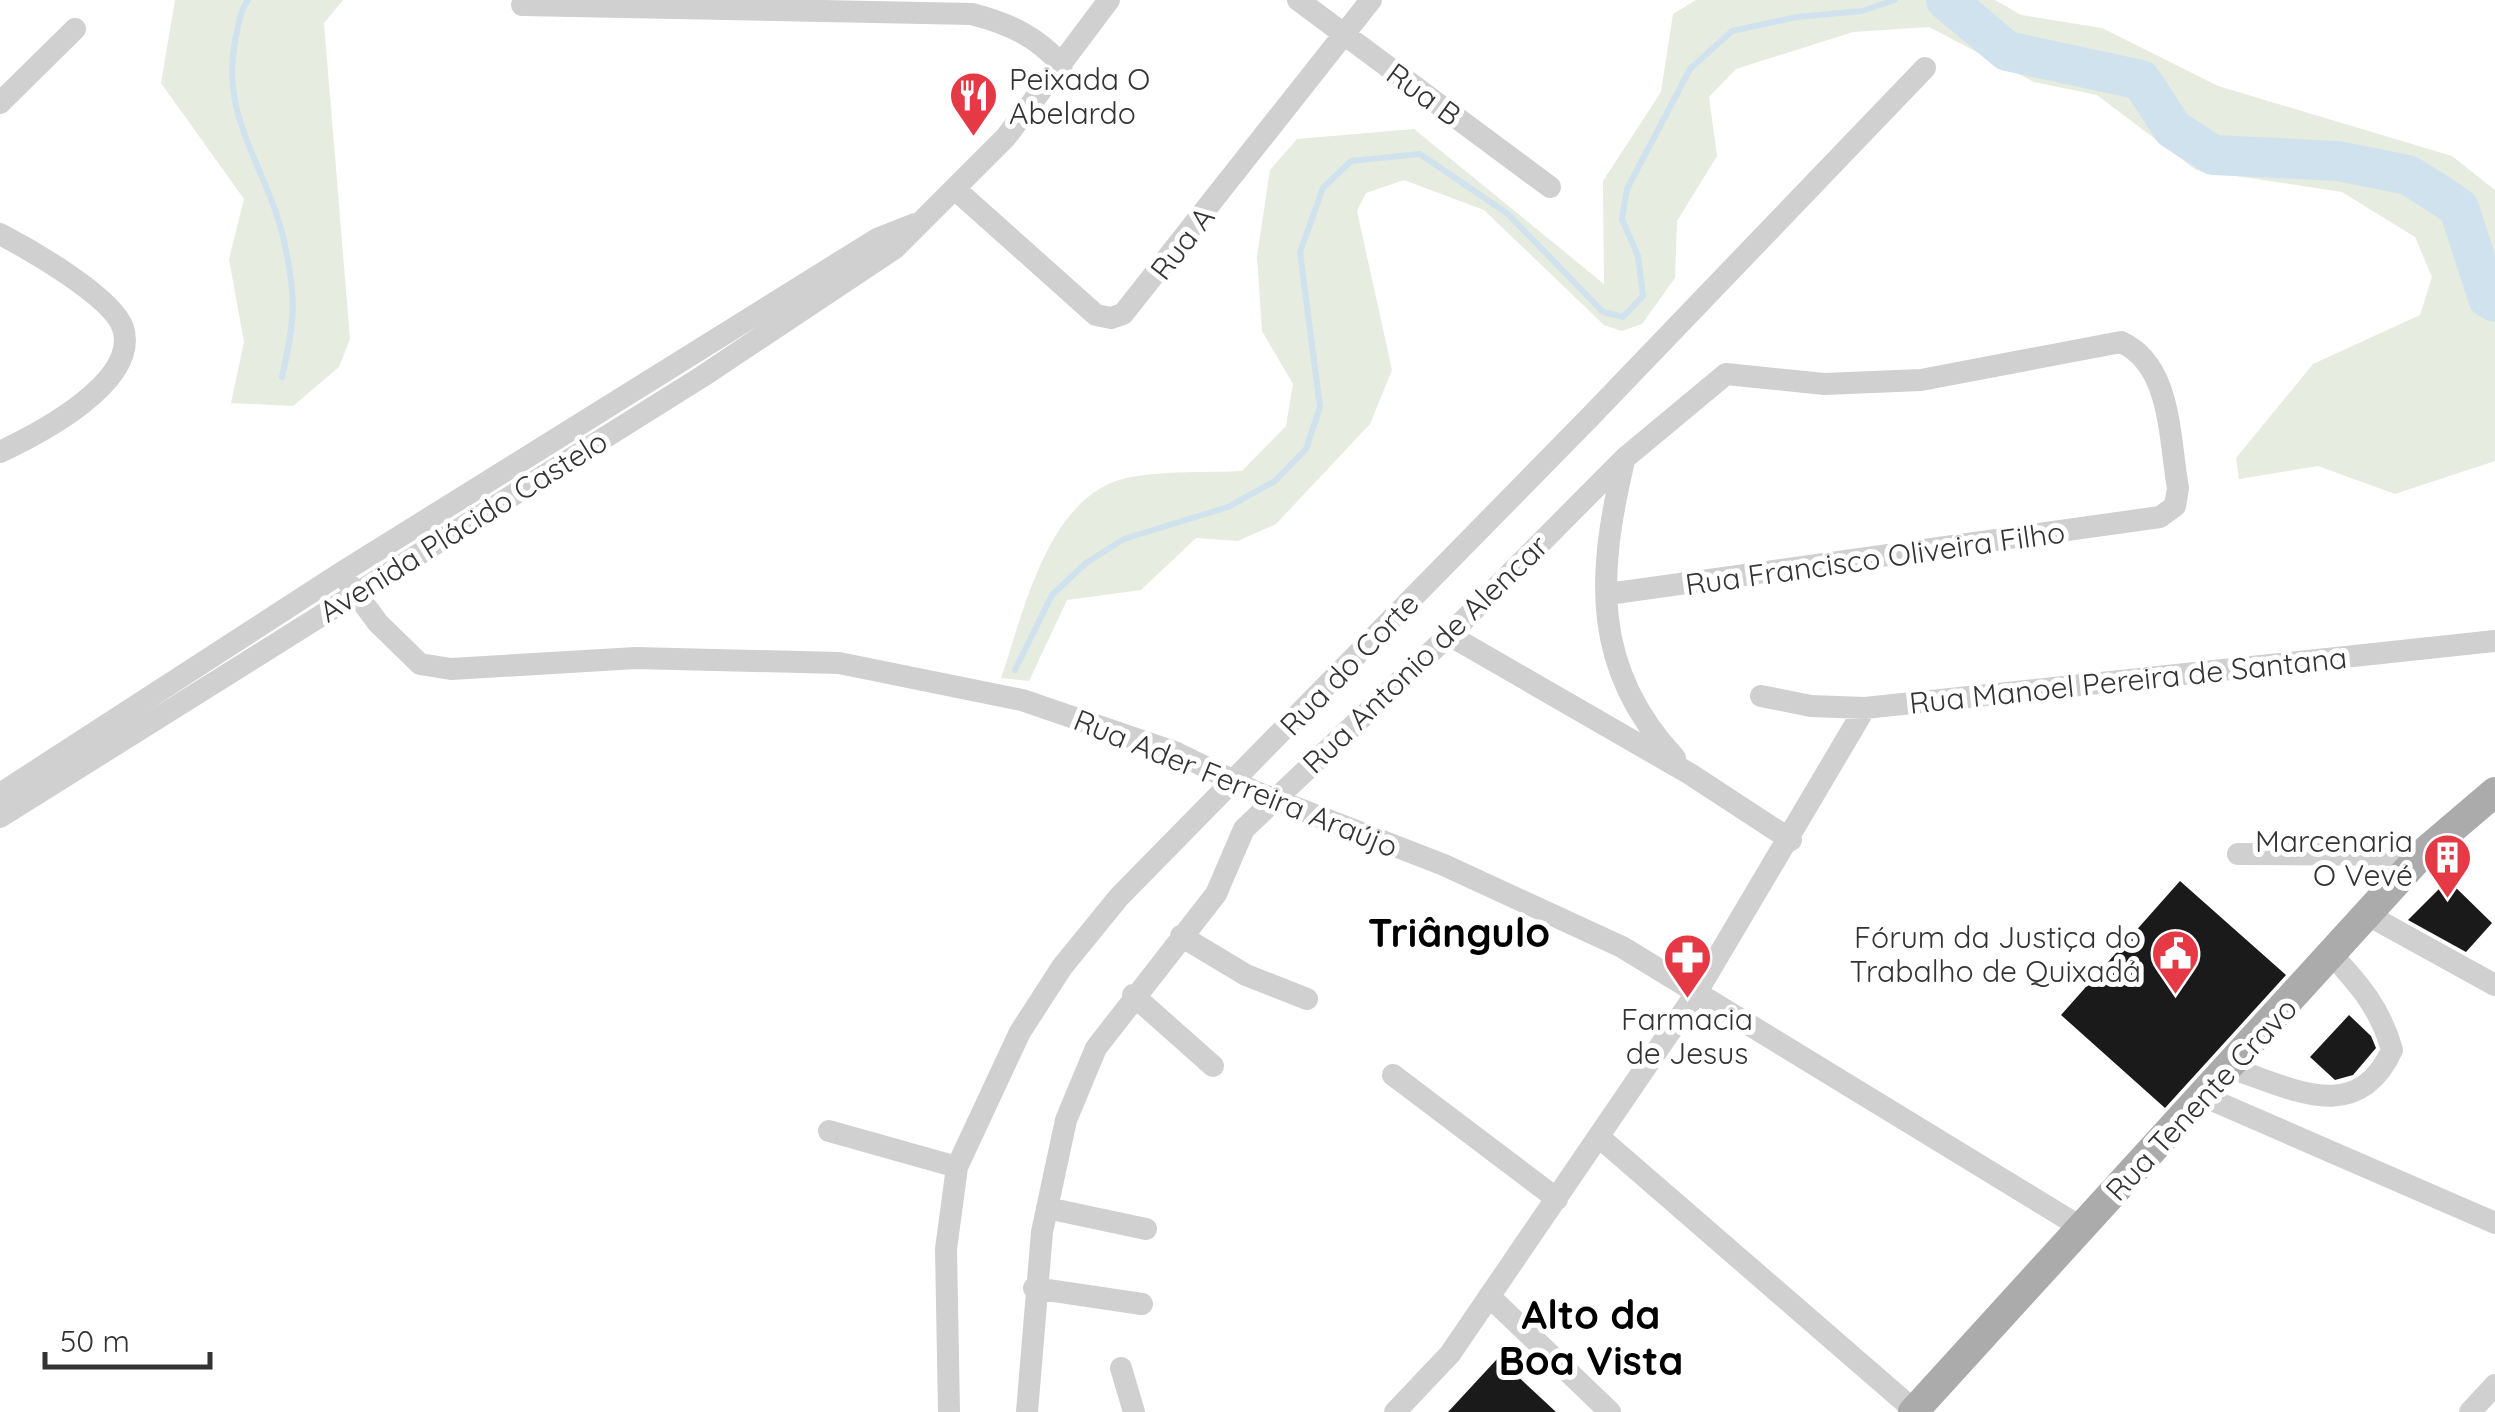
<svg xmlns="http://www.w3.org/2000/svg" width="2495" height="1412" font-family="Quicksand,sans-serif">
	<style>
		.green { fill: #e6ecdf }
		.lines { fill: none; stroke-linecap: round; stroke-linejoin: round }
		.stream { stroke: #cfe2ee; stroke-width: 6 }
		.river { stroke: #cfe2ee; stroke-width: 40 }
		.building { fill: #1a1a1a }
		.minor { stroke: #d0d0d0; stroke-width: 22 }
		.major { stroke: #ababab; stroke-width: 30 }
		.labels { text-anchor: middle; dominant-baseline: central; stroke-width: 10; stroke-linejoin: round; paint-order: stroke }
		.poi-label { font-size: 30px; fill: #333; stroke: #fff; text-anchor: end }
		.street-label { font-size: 30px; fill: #333; stroke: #fff }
		.district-label { font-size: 40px; font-weight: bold; fill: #000; stroke: #fff }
	</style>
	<rect width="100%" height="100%" fill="#fff"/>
	<!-- green -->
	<path class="green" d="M175,0H343L324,23L350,339L339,367L293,406L231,403L244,342L229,259L244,199L161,83Z
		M1696,0H1995L2021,15L2102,28L2218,86L2452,156L2495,190V461L2395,494L2318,466L2239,479L2236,458L2313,364L2420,315L2432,277L2415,237L2342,192L2196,170L2097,95L2034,82L1929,27L1853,32L1736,69L1709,97L1717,156L1677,221L1675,278L1642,324L1622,331L1604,325L1484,210L1404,180L1366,193L1357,211L1392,370L1370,424L1276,524L1238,541L1196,538L1141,590L1067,600L1029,681L1001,678C1023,615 1046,503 1119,480C1151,470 1207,473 1242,471L1286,426L1293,384L1262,331L1257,256L1270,170L1297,139L1414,129L1604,284L1603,181L1661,92L1673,14Z"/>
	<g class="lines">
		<!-- stream -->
		<path class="stream" d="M248,0C240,11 239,23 236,36C218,119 268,167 284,241C297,299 295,320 282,377
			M1015,670L1052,595L1086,563L1124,539L1228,507L1275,481L1306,449L1320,407L1300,252L1323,188L1351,161L1420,154L1508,214L1603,312L1623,317L1643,296L1638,256L1622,219L1627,189L1690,69L1732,31L1797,17L1862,11L1895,0"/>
		<!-- river -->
		<path class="river" d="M1946,0L2007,51L2141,80L2173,129L2213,155L2338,161L2408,175L2437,193L2459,208L2488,298L2495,302"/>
	</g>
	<!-- building -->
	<path class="building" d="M2448,880L2492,923L2466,952L2408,920Z
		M2180,881L2286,975L2165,1108L2061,1015Z
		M2349,1015L2371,1036L2376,1048L2353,1075L2335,1080L2310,1057Z
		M1498,1358L1556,1412H1448Z"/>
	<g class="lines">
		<!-- minor -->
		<path class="minor" d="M1298,0L1550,187
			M522,5L972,14C1010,24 1036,36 1062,65
			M0,103L75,29
			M956,190L1096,315L1111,318L1123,314L1371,0
			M0,234C29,249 113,297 123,328C140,382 38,434 0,452
			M1624,461C1597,575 1591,668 1675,758
			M341,573L378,623L420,664L451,669L636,658L839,663L1022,700L1177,753L1256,792L1444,865L1622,947L2082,1228
			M1449,635L1690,774L1791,840
			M1761,696L1811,706L1865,708L2495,641
			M0,794L341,573L877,239L915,224
			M0,817L703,376L895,248L1006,137L1109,0
			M2238,854L2421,855
			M2368,915L2495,985
			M1181,936L1246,975L1307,999
			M1133,995L1213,1066
			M2231,1068C2293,1089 2357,1126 2392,1050C2381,1010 2360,985 2332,955
			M1393,1075L1557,1199
			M2205,1097L2495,1223
			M829,1131L957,1167
			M1599,1137L1914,1410
			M1047,1208L1146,1229
			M1034,1288L1142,1304
			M1489,1296L1610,1412
			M1121,1368L1134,1412
			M949,1412L946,1249L957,1167L1020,1032L1062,967L1119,897L1589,418L1925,68
			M1027,1412L1042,1232L1066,1120L1096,1048L1216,894L1244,829L1449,635L1625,458L1726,374L1824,384L1921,380L2121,342C2172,365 2169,439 2178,488L2175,506L2160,517L1608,594
			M1395,1412L1450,1354L1697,992L1865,708
			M2470,1412L2495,1385"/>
		<!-- major -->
		<path class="major" d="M1913,1412L2421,855L2495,792"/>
	</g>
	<!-- icons -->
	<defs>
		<symbol id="restaurant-pin" viewBox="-11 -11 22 30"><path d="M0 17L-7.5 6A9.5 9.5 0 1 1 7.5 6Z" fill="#e63946" stroke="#fff"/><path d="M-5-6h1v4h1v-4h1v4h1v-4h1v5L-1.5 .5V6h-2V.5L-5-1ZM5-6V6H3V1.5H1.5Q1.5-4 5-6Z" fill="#fff"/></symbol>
		<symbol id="building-pin" viewBox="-11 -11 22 30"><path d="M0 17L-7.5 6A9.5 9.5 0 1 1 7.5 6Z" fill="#e63946" stroke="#fff"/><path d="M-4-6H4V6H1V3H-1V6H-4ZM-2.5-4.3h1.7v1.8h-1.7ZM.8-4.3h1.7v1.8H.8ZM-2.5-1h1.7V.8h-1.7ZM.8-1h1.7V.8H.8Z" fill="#fff"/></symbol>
		<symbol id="civic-pin" viewBox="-11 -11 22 30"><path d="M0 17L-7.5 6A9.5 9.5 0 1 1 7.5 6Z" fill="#e63946" stroke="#fff"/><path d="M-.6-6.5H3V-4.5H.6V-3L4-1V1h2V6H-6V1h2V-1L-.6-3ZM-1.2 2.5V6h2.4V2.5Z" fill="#fff"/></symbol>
		<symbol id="pharmacy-pin" viewBox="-11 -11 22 30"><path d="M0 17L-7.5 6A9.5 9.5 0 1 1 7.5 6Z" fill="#e63946" stroke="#fff"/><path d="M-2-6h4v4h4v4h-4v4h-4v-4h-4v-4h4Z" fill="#fff"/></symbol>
	</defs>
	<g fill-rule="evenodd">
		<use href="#restaurant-pin" x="946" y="68" width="55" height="75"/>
		<use href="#building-pin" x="2420" y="830" width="55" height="75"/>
		<use href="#civic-pin" x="2148" y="926" width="55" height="75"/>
		<use href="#pharmacy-pin" x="1660" y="930" width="55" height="75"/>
	</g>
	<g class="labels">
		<!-- poi labels -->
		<g class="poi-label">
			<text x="1009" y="79" text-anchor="start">Peixada O<tspan x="1009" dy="34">Abelardo</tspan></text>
			<text x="2413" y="841">Marcenaria<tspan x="2413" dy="34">O Vevé</tspan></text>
			<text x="2141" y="937">Fórum da Justiça do<tspan x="2141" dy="34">Trabalho de Quixadá</tspan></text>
			<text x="1687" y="1019" text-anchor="middle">Farmacia<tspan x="1687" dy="34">de Jesus</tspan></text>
		</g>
		<!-- street labels -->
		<g class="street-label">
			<text transform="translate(1424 94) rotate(36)">Rua B</text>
			<text transform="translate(1182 243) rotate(-52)">Rua A</text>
			<text transform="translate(463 526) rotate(-32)">Avenida Plácido Castelo</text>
			<text transform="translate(1875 558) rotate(-8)">Rua Francisco Oliveira Filho</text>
			<text transform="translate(1425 654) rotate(-44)">Rua Antonio de Alencar</text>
			<text transform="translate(1349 664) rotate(-46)">Rua do Corte</text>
			<text transform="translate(2128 680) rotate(-6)">Rua Manoel Pereira de Santana</text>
			<text transform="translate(1236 783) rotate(22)">Rua Ader Ferreira Araújo</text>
			<text transform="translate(2201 1099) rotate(-47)">Rua Tenente Cravo</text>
		</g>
		<!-- district labels -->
		<g class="district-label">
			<text x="1459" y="932">Triângulo</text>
			<text x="1591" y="1314">Alto da<tspan x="1591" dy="46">Boa Vista</tspan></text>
		</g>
	</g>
	<!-- scale -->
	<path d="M45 1352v15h165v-15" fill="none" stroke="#333333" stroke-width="5"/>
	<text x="60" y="1352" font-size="30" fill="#333333" stroke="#ffffff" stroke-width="8" paint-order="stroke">50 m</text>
</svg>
